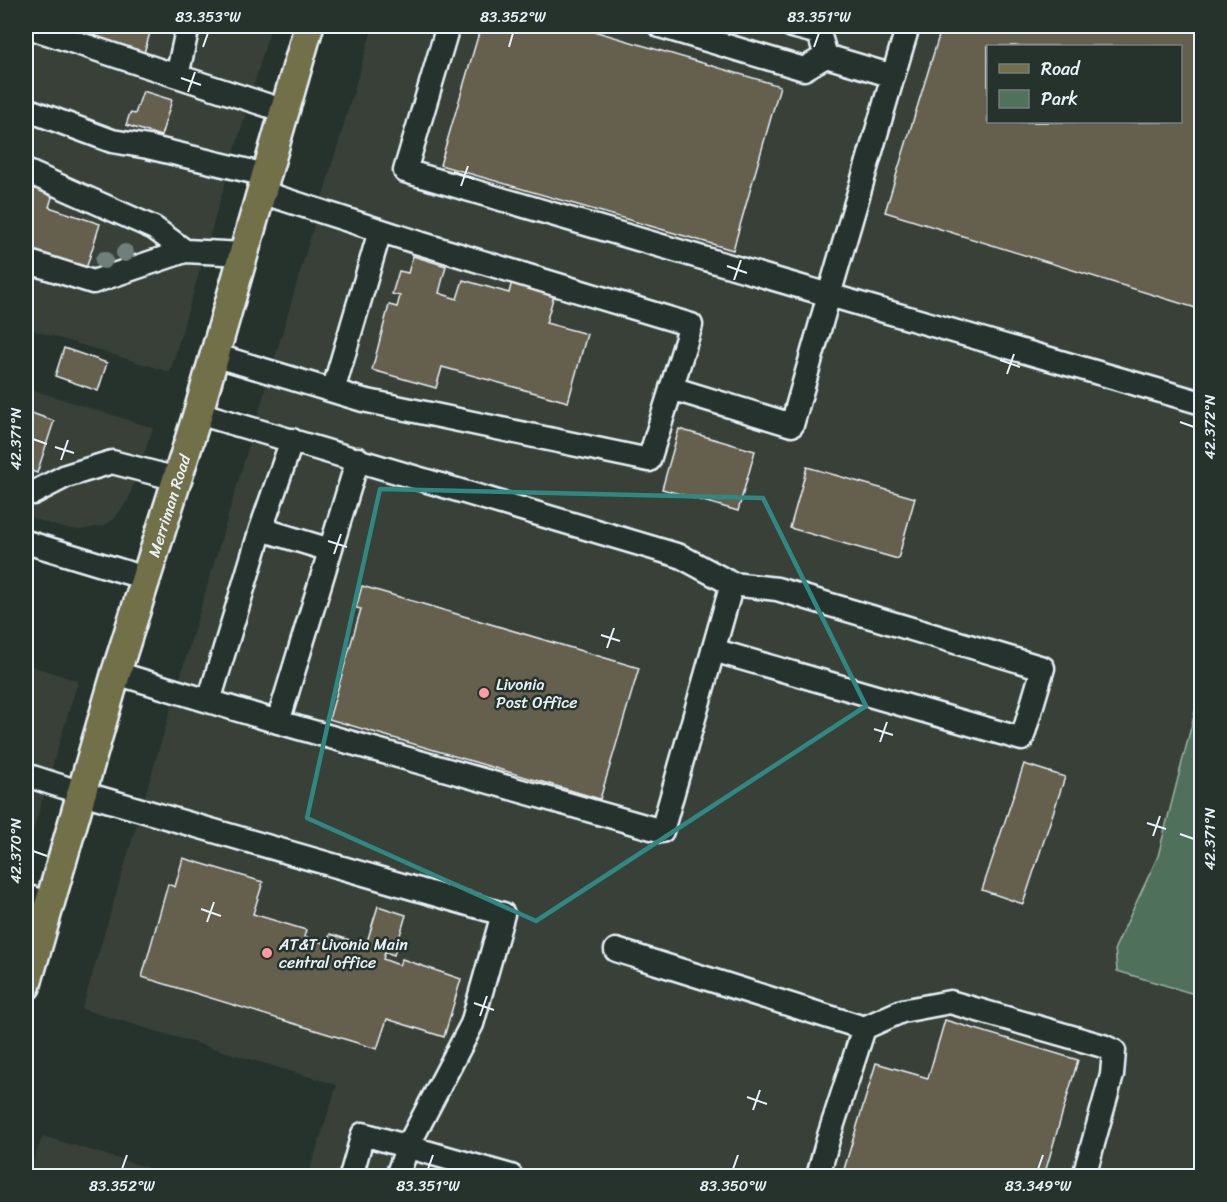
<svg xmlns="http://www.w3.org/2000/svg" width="1227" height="1202" font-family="Sriracha,sans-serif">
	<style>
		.built { fill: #394137; fill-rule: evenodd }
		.green { fill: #50715b; stroke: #9cb1aa; stroke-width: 1.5 }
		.building { fill: #65614e; stroke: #e8f1f8; stroke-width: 1.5; fill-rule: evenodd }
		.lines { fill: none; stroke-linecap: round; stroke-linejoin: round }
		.minor-casing { stroke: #e8f1f8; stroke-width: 27 }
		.major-casing { stroke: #e8f1f8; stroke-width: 33 }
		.minor { stroke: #26332d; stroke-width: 22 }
		.major { stroke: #726f4a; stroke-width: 28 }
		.tree { fill: #6f7f7a }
		.marked { fill: none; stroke: #308883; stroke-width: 4.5; stroke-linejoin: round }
		.ticks { fill: none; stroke: #e8f1f8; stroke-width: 2 }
		.poi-dot { fill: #ff9aa2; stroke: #26332d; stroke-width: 2 }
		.labels { text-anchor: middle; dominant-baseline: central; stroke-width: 5; stroke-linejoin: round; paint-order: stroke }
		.street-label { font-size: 16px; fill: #e8f1f8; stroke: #26332d }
		.poi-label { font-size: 16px; fill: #e8f1f8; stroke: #26332d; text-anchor: start }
		.neatline { fill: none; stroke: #e8f1f8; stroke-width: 2 }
		.ticks-label { font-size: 15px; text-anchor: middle; fill: #e8f1f8 }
	</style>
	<rect width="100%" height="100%" fill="#26332d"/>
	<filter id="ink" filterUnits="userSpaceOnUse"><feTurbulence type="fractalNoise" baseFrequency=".0167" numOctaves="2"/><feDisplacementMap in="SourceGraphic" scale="12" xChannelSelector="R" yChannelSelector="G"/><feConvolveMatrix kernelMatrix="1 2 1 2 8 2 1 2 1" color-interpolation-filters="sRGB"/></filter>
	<g filter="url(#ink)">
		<!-- built -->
		<path class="built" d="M26,26H271L170,372L26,328Z
			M373,26H1201V1176H308L337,1085L82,1009ZM988,46H1180V122H988Z
			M26,388L153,428L128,500L114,519L105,525L80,530L63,528L26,516Z
			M26,664L78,681L26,854Z
			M43,1136L175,1176H27Z"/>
		<!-- green -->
		<path class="green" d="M1201,697V996L1117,971L1115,948L1158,856L1197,704Z"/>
		<!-- building -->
		<path class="building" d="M51,26H152L144,53Z
			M481,26H577L780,86L733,250L440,165Z
			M942,26H1202V310L885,212ZM988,46H1180V122H988Z
			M143,91L172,100L161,136L126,125L130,113L135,114Z
			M26,185L53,194L49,207L100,224L85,272L26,253Z
			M413,256L446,266L439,293L457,299L463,280L509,293L513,277L556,288L546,323L587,334L568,402L442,367L436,388L372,370L389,305L397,307L400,296L392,294L399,271L408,273Z
			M64,348L107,363L98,391L55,376Z
			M26,411L54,421L37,473L26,469Z
			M679,429L755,451L738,511L662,489Z
			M807,467L915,498L898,559L790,528Z
			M362,586L639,668L600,799L329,719L361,609L356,608Z
			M1024,764L1065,777L1023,904L982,890Z
			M183,858L263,882L253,914L306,930L304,937L327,944L330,934L366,945L378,906L406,915L394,955L385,952L383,959L399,965L402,959L461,979L444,1037L387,1019L377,1049L142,977L168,884L175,887Z
			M945,1020L1078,1060L1044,1176H842L876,1063L928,1078Z"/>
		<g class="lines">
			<defs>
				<path id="minor" d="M26,26L177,76L188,26
					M448,26L405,171L829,295L792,425L671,388
					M660,26L804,69L826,56L893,76L908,26
					M792,26L819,33L826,56
					M177,76L285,111
					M893,76L829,295L1202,403
					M26,109L112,141L148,147L266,175
					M26,171L154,228L185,251
					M26,261L93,282L185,251L244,254
					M214,355L363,400L649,460L691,325L416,242L261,192
					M333,391L380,231
					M26,490L33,493L66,476L112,462L177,479
					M261,529L330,550
					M26,542L145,578
					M713,650L1022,739L1043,668L777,589L732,584
					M116,673L278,722L662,831L732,584L680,556L198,413
					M209,701L261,529L292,440
					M278,722L358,459
					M26,775L82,793L503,914L472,1024L408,1146L397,1176
					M26,896L49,904
					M616,950L864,1028L902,1011L950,1002L1103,1046L1114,1051L1112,1075L1084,1176
					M351,1176L363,1134L511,1176
					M818,1176L829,1136L864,1028"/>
				<g id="major">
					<path id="s1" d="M26,986L116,673L198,413L309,26"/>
				</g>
			</defs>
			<!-- minor casing -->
			<use href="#minor" class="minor-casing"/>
			<!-- major casing -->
			<use href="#major" class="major-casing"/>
			<!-- minor -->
			<use href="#minor" class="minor"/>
			<!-- major -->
			<use href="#major" class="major"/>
		</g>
		<!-- trees -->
		<g class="tree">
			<circle cx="125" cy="253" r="9"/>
			<circle cx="104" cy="260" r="9"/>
		</g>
	</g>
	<!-- marked area -->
	<path class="marked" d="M380,489L763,498L866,706L536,921L307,818Z"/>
	<!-- ticks -->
	<path class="ticks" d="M203,47L208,33M509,47L513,33M814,47L819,33M181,78L201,85M188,92L195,72M454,172L474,179M461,186L468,166M727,266L747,273M734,280L741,260M1000,360L1020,367M1007,374L1014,354M1180,422L1194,427M33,439L47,444M55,447L74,453M61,460L68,440M328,541L347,547M334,554L341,534M601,635L620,641M607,648L614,628M874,729L893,735M880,742L887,722M1147,823L1166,829M1180,834L1194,839M1153,836L1160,816M33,851L47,856M201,909L221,916M207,922L214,902M474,1003L494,1010M480,1016L487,996M747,1097L767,1104M753,1110L760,1090M122,1169L127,1155M428,1169L433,1155M733,1169L738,1155M1038,1169L1043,1155"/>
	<!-- markers -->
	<g class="poi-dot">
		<circle cx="484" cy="693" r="6"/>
		<circle cx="267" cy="953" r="6"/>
	</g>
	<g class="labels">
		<!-- street labels -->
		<g class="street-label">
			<text stroke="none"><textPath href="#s1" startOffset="501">Merriman Road</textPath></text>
		</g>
		<!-- poi labels -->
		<g class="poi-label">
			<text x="496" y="684">Livonia<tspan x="496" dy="18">Post Office</tspan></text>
			<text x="279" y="944">AT&amp;T Livonia Main<tspan x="279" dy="18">central office</tspan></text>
		</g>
	</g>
	<!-- margin -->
	<rect width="1227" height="1202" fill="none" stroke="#26332d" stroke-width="66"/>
	<!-- legend -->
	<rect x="987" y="45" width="195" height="78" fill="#26332d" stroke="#747f7e" stroke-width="1.5"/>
	<rect x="999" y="64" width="30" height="9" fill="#726f4a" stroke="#747f7e" stroke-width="1.5"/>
	<text x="1041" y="75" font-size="18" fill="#e8f1f8">Road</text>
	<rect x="999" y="90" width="30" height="18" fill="#50715b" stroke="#747f7e" stroke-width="1.5"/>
	<text x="1041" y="105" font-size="18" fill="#e8f1f8">Park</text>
	<rect x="33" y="33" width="1161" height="1136" class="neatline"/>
	<g class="ticks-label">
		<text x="208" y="22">83.353°W</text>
		<text x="513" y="22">83.352°W</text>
		<text x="819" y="22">83.351°W</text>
		<text transform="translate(1210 427) rotate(-90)" y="5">42.372°N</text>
		<text transform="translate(16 439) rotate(-90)" y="5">42.371°N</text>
		<text transform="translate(1210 839) rotate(-90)" y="5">42.371°N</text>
		<text transform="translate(16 851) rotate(-90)" y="5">42.370°N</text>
		<text x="122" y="1191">83.352°W</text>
		<text x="428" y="1191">83.351°W</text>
		<text x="733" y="1191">83.350°W</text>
		<text x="1038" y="1191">83.349°W</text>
	</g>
</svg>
